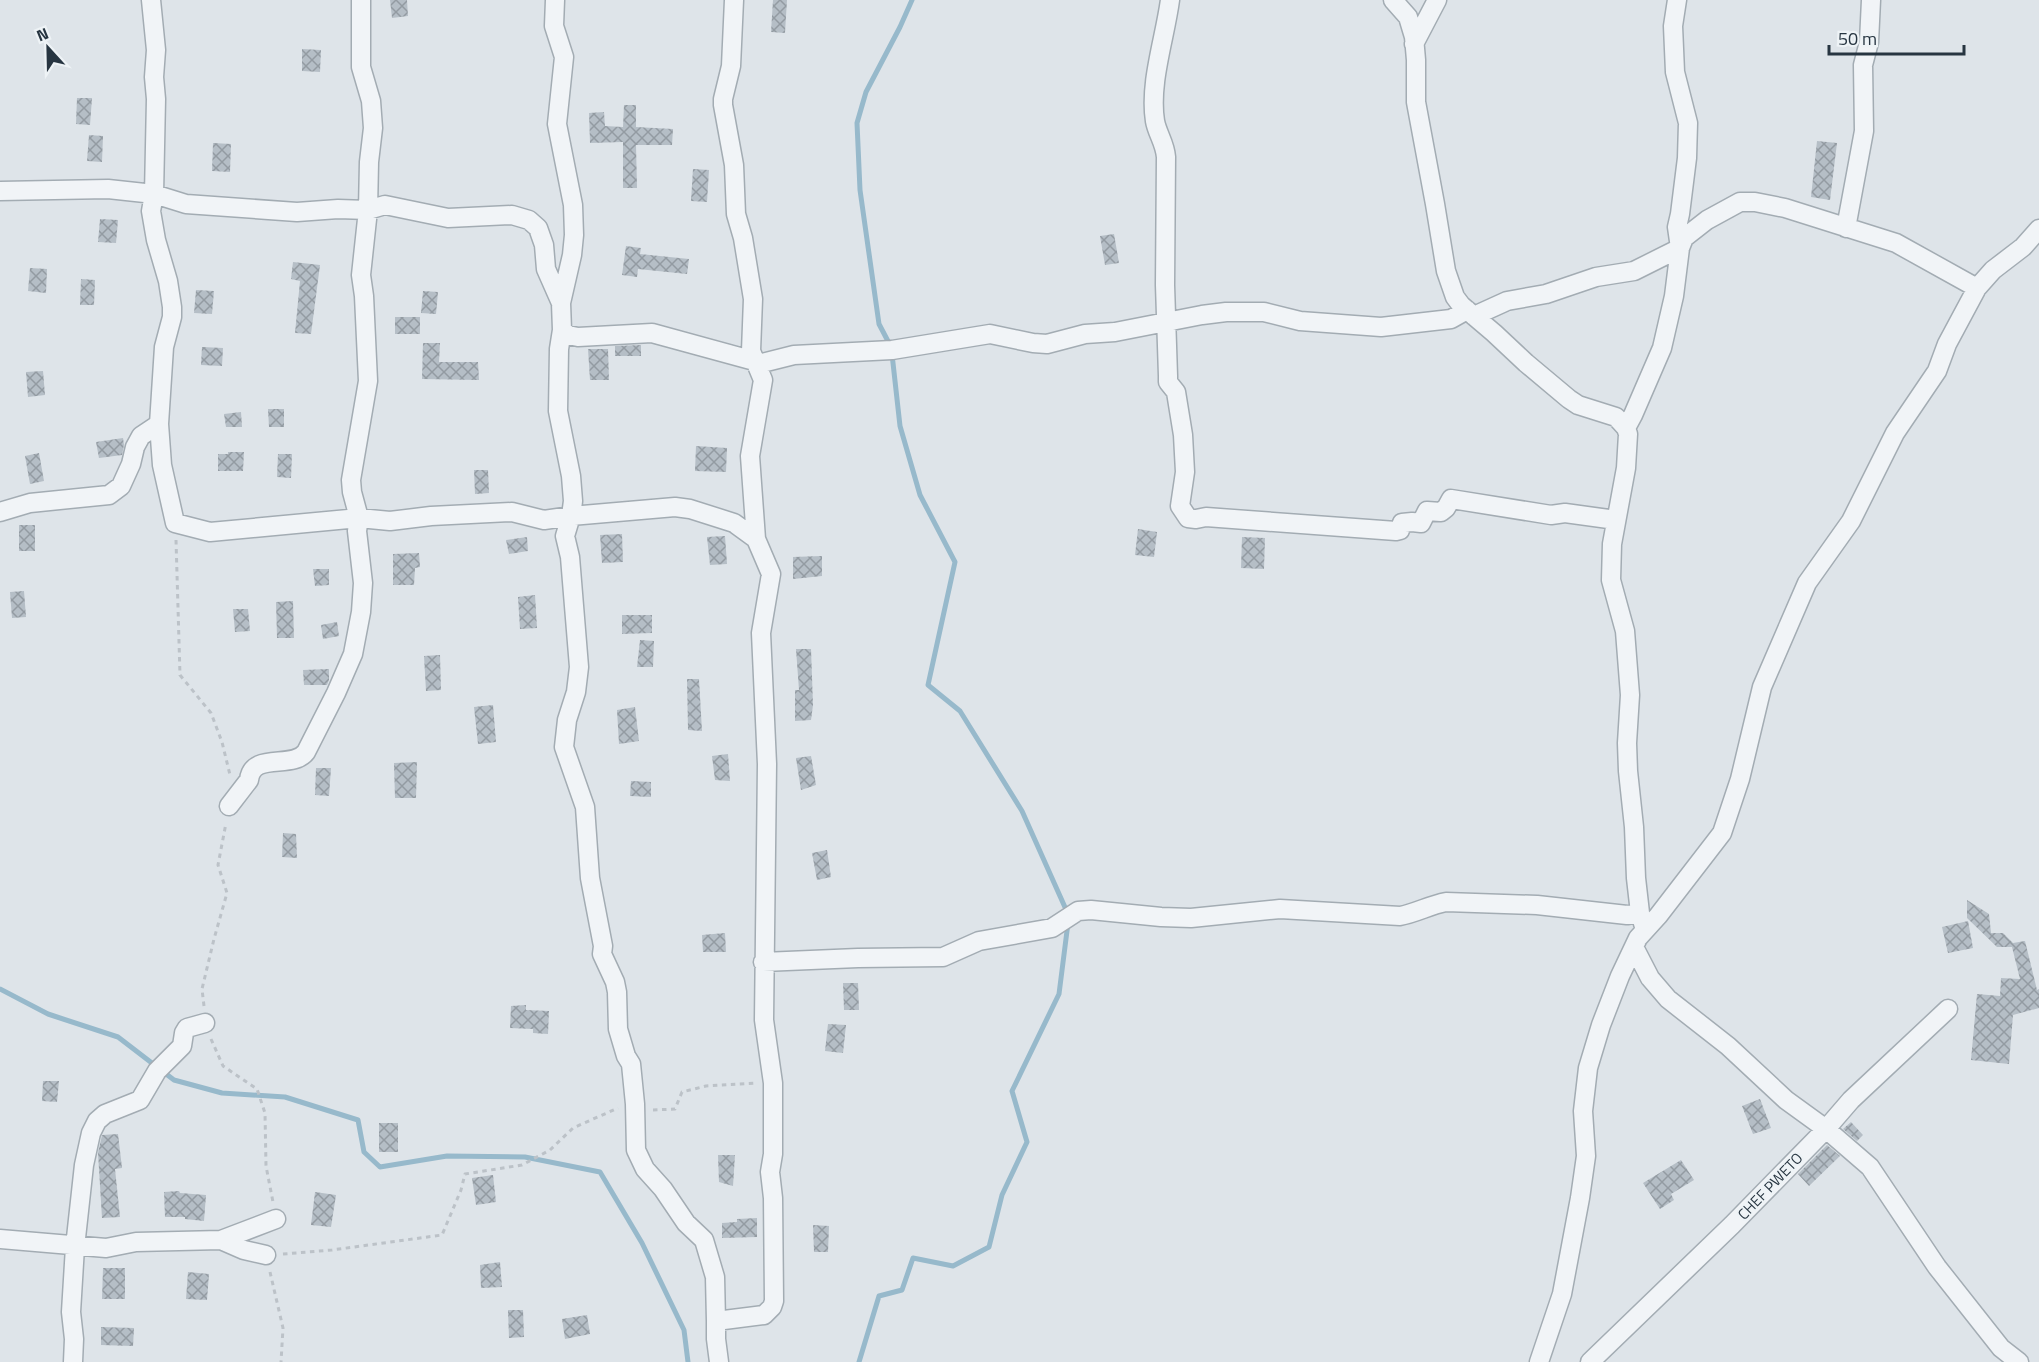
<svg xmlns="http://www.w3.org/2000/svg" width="2039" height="1362" font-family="'Titillium Web',sans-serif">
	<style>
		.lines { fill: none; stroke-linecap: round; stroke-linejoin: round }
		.stream { stroke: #97b9cb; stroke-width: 5 }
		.building { fill: url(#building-cross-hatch) }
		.street-casing { stroke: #a3acb3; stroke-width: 21 }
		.path { stroke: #bcc2c8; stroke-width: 3; stroke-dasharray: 4.5 4.5; stroke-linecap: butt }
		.street { stroke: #f1f4f7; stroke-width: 18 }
		.labels { text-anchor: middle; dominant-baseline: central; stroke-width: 4.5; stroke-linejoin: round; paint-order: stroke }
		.street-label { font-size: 15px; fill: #273541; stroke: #eef3f6 }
	</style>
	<defs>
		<pattern id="building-cross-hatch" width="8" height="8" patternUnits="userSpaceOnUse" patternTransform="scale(1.5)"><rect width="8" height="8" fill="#b5bec6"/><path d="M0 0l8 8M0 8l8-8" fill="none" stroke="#939ba2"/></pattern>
	</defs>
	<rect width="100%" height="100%" fill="#dee4e9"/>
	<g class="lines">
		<!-- stream -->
		<path class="stream" d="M890,345L879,324L860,190L857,123L866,92L900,27L912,0
			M892,354L900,426L920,495L955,562L928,685L960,711L1022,811L1068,914
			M0,989L48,1014L118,1037L174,1080L222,1093L285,1097L358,1120L364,1152L380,1167L447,1156L525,1157L600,1172L642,1243L684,1330L688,1362
			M859,1362L879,1296L902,1290L913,1258L953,1266L989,1247L1002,1195L1027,1142L1012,1091L1059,994L1068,923"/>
	</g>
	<!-- building -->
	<path class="building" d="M390,0H407L408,16L392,18Z
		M773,0H787L785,33L771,32Z
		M302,49L321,50L320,72L302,71Z
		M77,98H92L90,125L76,124Z
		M624,105H636V127L673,129L672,145H636L637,188H623V142L590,143L589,113L604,112L605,126L623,127Z
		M89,135L103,136L102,162L87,161Z
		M1817,141L1837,143L1830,200L1811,197Z
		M213,143L231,144L230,172L212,171Z
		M693,169L709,170L707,202L691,201Z
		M100,219L118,220L116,243L98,242Z
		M1114,234L1119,263L1105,265L1100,236Z
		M626,246L641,248L640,254L689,259L687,274L638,269L637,277L622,275Z
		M293,262L320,265L311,334L295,333L300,281L291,279Z
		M30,268L47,269L46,293L28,291Z
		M81,279L95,280L94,305H80Z
		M196,290L214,291L212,314L194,313Z
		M423,291L438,292L436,314L421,313Z
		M395,317H420V334H395Z
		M423,343H440L439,362H478L479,380L422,379Z
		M641,345V356H615V346Z
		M202,347L223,348L222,366L201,365Z
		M588,349H608L609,380H590Z
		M43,371L45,395L28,397L26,372Z
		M268,409H284V427H269Z
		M241,412L242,427H226L224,414Z
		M123,438L124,445L122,455L99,458L96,442Z
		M696,446L727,448L726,472L695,471Z
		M228,452H244L243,471H218V454H228Z
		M39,453L44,481L30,484L25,456Z
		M278,454H292L291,478L277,477Z
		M474,470H488L489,493L475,494Z
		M19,525H35V551H19Z
		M1138,529L1157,532L1154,557L1135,555Z
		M622,534L623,562L602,563L600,535Z
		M725,536L727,564L710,565L707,537Z
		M527,537L528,551L509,554L506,540Z
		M1242,537L1265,538L1264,569L1241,568Z
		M419,553L420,567L415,568L414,585H393V554Z
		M822,556V576L793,579V557Z
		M313,569H329V585L315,586Z
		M24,591L26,617L12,618L10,592Z
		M535,595L537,628L520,629L518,597Z
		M293,601L294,638H277L276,602Z
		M233,609H248L250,631L235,632Z
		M622,615H652V633L622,634Z
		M337,622L339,636L323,639L321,625Z
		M640,640L654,641L653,667H637Z
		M796,649H811L813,705L811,720L795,721V690H799Z
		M440,655L441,690L426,691L424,656Z
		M329,669V680L327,685H304L303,670Z
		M687,679H699L702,731L688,730Z
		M493,705L496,742L478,744L474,707Z
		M635,707L639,741L619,744L617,710Z
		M728,754L730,781L715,780L712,756Z
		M811,756L816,785L801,790L796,758Z
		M417,762L416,798H395L394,763Z
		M316,768H331L329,796L315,795Z
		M631,781L651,782V797L630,796Z
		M283,833L296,834L297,858L282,857Z
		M827,850L831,877L817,880L812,853Z
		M1967,900L1989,914L1991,933H2003L2013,943L2025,941L2037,990L2039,989V1008L2013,1015L2009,1064L1971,1060L1977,994L2000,996L2001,978L2020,979L2012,947H1997L1967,918Z
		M1968,921L1973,948L1948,953L1942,927Z
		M725,933L726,952H703L702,935Z
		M843,983H858L859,1010H844Z
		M526,1005V1010L549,1011L548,1034L533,1033V1029L510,1028L511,1006Z
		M828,1024L846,1025L843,1053L825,1051Z
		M43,1081H59L57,1102L42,1101Z
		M1760,1099L1771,1128L1753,1134L1742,1106Z
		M1851,1122L1863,1135L1857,1141L1843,1129Z
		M379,1123H398V1152H379Z
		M118,1134L122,1168L115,1169L120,1217L102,1218L98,1153L102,1135Z
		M1827,1145L1840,1156L1809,1186L1798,1174Z
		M718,1155H735L733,1186L719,1182Z
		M1681,1160L1694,1180L1671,1194L1674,1200L1660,1209L1643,1183Z
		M493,1175L496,1202L476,1205L472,1178Z
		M179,1191L180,1193L206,1195L204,1221L185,1219V1217H165L164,1192Z
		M315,1192L336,1195L331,1227L311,1225Z
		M757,1218V1237L722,1238V1223L737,1222V1219Z
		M813,1225L829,1226L828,1252H814Z
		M500,1262L502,1287L481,1288L480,1265Z
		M103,1268H125V1299H102Z
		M188,1272L209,1274L207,1300L186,1299Z
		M508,1310H523L524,1337L509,1338Z
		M587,1315L590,1334L565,1339L562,1319Z
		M101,1327L134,1328L133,1346L101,1345Z"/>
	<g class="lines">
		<defs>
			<path id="street" d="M151,0L156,50L154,77L156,99L154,194L151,211L156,240L168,281L172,307V317L164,347L159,424L162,465L175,523L210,532L359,518L390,521L431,516L512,512L544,520L571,516L675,507L690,509L734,523L756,539
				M555,0L554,26L564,57L557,124L573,205L574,235L572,255L561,303L562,330L559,349L558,411L571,476L573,501L571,516L565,536L570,557L579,667L576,692L567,720L564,747L585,807L590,878L603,946L602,954L615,982L617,992L618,1029L626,1056L631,1064L635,1104L636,1150L645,1169L663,1189L686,1223L704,1240L715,1277L716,1321
				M1170,0C1165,38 1149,83 1155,121C1157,133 1165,143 1166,157L1165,285L1168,376V382L1176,392L1183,435L1185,472L1180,506L1188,518L1196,519L1206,517L1396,531L1400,530L1402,523L1412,522L1421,523L1427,511L1441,512L1446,508L1451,499L1551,515L1565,513L1616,520
				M1393,0L1408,17L1414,37L1416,60V102L1435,204L1446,271L1455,297L1461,305L1494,333L1526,363L1569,399L1578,405L1616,417L1626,428L1628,434L1626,468L1612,544L1611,580L1625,631L1630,695L1627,743L1628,771L1634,827L1636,878L1640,913L1645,930
				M1414,44L1437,0
				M0,191L108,189L154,194L186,204L297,212L338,209L368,210L385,205L448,218L512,215L529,220L538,228L544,245L546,269L561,303
				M1846,228L1864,131L1863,65L1869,42L1871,0
				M1474,316L1507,301L1546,294L1596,277L1634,271L1680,248L1684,238L1707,220L1740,202H1755L1785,208L1896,243L1977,288
				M562,330L568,335L578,337L652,333L762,363L794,355L892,350L990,334L1033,343L1047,344L1085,334L1115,332L1202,315L1226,312H1264L1300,321L1381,327L1451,319L1467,310
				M1626,428L1633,415L1662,348L1674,296L1680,248L1677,227L1680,214L1687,158L1688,123L1675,72L1673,26L1677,0
				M0,512L30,503L109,495L121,486L131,464L135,447L141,436L159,424
				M229,806L249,780C252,751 293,770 306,752L336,693L353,654L361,612L363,583L357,531L359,518L352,492L351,480L368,381L364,296L361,275L368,210L369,162L373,128L371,101L361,67V0
				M1634,947L1650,978L1668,999L1728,1046L1786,1100L1826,1129L1870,1167L1937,1267L2001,1348L2019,1362
				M763,962L858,958L943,957L979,941L1052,928L1078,911L1091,910L1161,917L1191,918L1280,909L1400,916C1416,913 1430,905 1446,902L1537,905L1627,915L1640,913
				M0,1239L106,1248L136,1242L221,1240L276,1219
				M221,1240L244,1250L266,1255
				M73,1362L74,1339L71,1312L75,1247L84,1165L91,1133L97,1121L105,1114L140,1100L157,1071L182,1046L184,1033L187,1028L205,1023
				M719,1362L716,1339V1321L764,1315L772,1307L774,1301L773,1198L770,1172L773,1154V1083L764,1020L767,764L761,633L771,574L756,539L750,456L763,380L751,351L753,299L743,238L736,214L734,165L723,105V99L731,66L734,0
				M1539,1362L1562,1294L1580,1198L1586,1156L1583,1111L1588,1068L1601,1025L1620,976L1638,938L1658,916L1722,833L1740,779L1762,687L1807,583L1851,521L1895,433L1937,371L1947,344L1977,288L1993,270L2023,247L2039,229
				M1590,1362L1732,1225L1826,1129L1851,1100L1948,1009"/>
		</defs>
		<!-- street casing -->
		<use href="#street" class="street-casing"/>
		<!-- path -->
		<path class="path" d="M176,540L180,675L211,713L222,742L230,775
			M204,1006L202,989L214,939L227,893L218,865L226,823
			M211,1039L223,1066L257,1089L265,1113L266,1166L273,1202
			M653,1110L675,1109L682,1092L706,1086L757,1083
			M283,1254L332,1250L442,1235L461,1190L465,1174L522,1165L550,1150L573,1128L618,1108
			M270,1272L283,1328L281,1362"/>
		<!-- street -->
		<use href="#street" class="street"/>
	</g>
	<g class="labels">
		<!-- street labels -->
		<g class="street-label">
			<text transform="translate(1770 1186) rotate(-46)">CHEF PWETO</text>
		</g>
	</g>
	<!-- north arrow -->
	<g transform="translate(48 48) rotate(338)" stroke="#eef3f6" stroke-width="4.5" paint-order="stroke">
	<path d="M0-4.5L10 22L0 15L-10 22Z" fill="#273541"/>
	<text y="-9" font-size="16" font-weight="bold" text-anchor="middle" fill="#273541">N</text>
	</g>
	<!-- scale -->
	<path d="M1829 45v9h135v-9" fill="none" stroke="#273541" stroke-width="3"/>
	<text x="1838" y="45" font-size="18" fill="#273541" stroke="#eef3f6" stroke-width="4.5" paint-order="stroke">50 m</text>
</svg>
